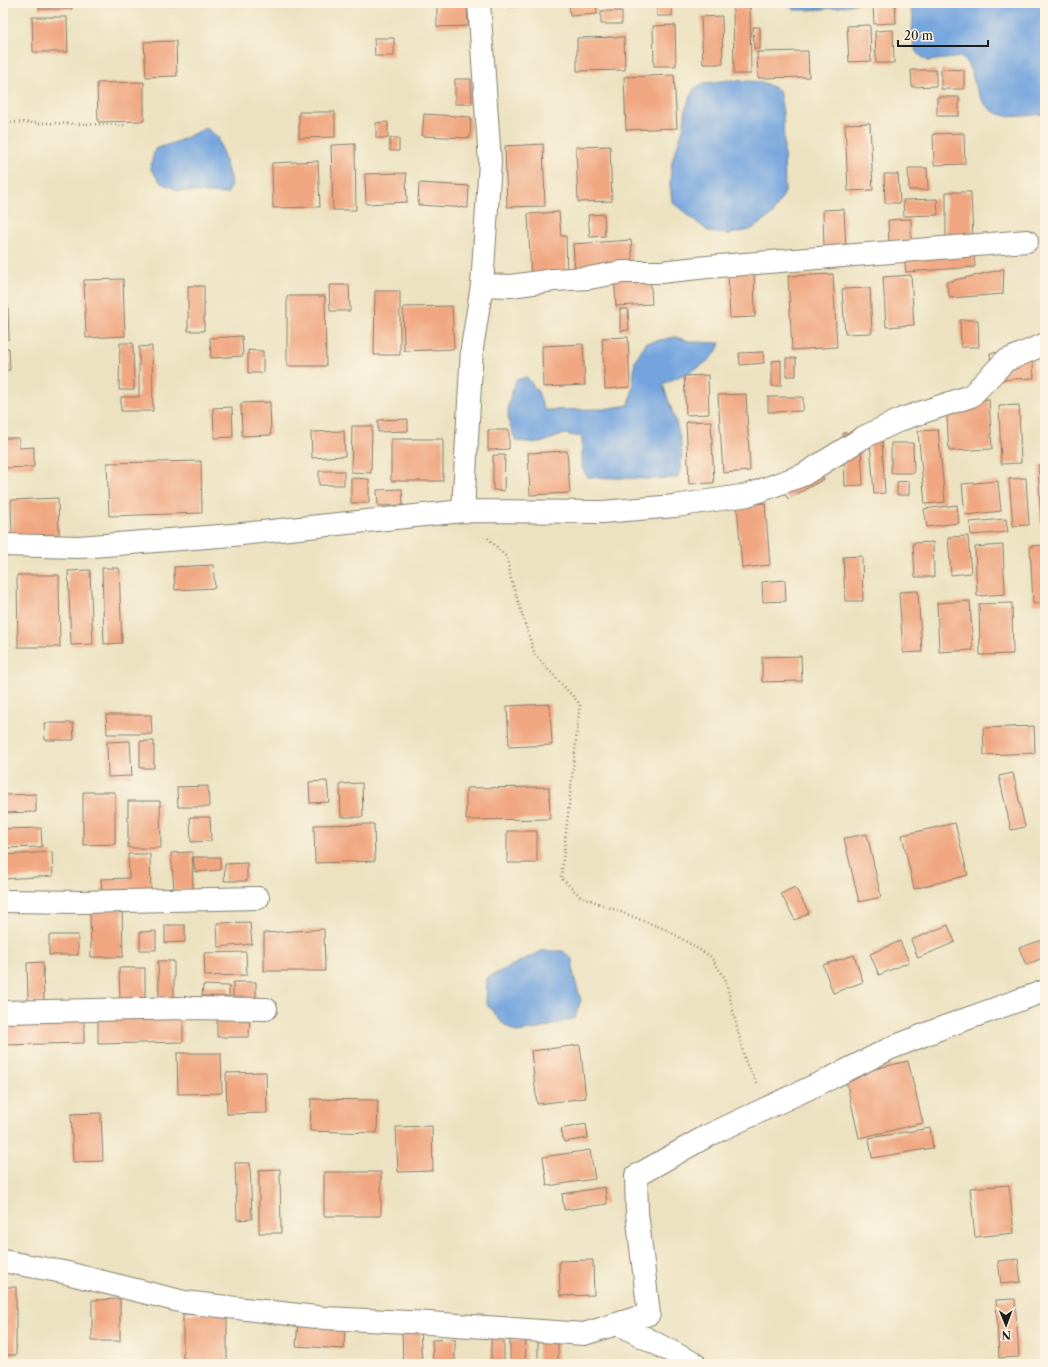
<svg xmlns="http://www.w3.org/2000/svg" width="1048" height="1367" font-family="'Libre Caslon Text',serif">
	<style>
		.water { fill: #73a4de; stroke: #48607d }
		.building { fill: #f0a781 }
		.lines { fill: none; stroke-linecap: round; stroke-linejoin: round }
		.street-casing { stroke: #847f6e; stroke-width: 24 }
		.path { stroke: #847f6e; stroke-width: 2.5; stroke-dasharray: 1 3; stroke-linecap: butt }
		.street { stroke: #fff; stroke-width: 22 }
	</style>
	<rect width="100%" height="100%" fill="#fcf5e5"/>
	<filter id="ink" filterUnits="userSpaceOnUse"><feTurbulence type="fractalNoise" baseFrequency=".025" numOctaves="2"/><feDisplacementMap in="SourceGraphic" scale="8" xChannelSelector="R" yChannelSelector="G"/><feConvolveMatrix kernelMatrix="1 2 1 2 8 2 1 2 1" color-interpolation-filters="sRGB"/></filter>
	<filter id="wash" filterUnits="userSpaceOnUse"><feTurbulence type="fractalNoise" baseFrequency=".012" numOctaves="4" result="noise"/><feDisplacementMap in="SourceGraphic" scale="16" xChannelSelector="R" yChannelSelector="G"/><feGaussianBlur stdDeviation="0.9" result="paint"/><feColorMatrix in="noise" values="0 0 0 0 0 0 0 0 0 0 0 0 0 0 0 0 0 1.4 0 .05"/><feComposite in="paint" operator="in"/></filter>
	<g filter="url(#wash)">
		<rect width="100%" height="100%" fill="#ece2c1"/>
		<!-- water -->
		<path class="water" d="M788,3H858C836,9 816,10 793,10Z
			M907,3H1045V114C1014,117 988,123 976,87C972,75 971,67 962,57L927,61L916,52L912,36L913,15Z
			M730,80L762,82L779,90L783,112L785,192L772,215L750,230L729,234L709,232L672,202L670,184L672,161L683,129L686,108L693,90L704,83Z
			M206,128L218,137L232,185L227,194L179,191L161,183L150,168L155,149L176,142Z
			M675,337L693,342L720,343C714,366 682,374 663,384C671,411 691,450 677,478L648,479L587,477L582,467V437L564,434L541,443L516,441C504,415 507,406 516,380L527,377L538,392L544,410L604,409L629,405L633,386L635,360L646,343Z
			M541,951H563L572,959L574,977L581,1000L575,1018L540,1029L516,1032L502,1023L486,1003L487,978Z"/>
		<g id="blocks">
			<!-- building -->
			<path class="building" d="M39,3H72V9H39Z
				M126,3H174V5L126,7Z
				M507,3H534V6L507,7Z
				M569,3H596L597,14L570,16Z
				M608,3H630V4L608,6Z
				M657,3H672V16H657Z
				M895,3L896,23L874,24L873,4Z
				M437,5H467L468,26L437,27Z
				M750,7L751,74H734L733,8Z
				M601,11H622V24H601Z
				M722,16L723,64H703L701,17Z
				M32,17H67L68,52H33Z
				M675,25L676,66H654L653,26Z
				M870,25L871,61L849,62L847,26Z
				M753,27H760V49H754Z
				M893,30L894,63H876L875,31Z
				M624,37L625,70L577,71V38Z
				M374,38H394V56H375Z
				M176,41L177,76L146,77L144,42Z
				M808,51L809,77L758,78L757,52Z
				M941,69L964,70V89H941Z
				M911,70H936V86L912,87Z
				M674,75L677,128L626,130L624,77Z
				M455,79H471L472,104H455Z
				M144,82V121L98,122L97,83Z
				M937,97H959V116H937Z
				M299,112H335V137L299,138Z
				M424,114L471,117L470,138L422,136Z
				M388,122V138H376V123Z
				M870,123L873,190L848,191L845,124Z
				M964,133L965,164L934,165L933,134Z
				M390,138H399V151H390Z
				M355,144L356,210H333L331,145Z
				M543,144L545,206L507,207L505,146Z
				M610,146L612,201L578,202L576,147Z
				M318,161L320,207L273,208L272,163Z
				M908,168H927L928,190H909Z
				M406,173L407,202L366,204L365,174Z
				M884,174H898L900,203H885Z
				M419,183L469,186L468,208L418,205Z
				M946,192H971L973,240L946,241Z
				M937,199L938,215L904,216L903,200Z
				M844,209L846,248L824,249L823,210Z
				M559,212L561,236H566L567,278L531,280L528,214Z
				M604,214L605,236L590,237L588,215Z
				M911,219V244L889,245L888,220Z
				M631,240L633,267L575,271L573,244Z
				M974,250L975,267L906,272L904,255Z
				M1004,269L1003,294L950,298L946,282Z
				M728,272H754L755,317L730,318Z
				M650,273L652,304L616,306L614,275Z
				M833,274L837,347L792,350L788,276Z
				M911,275L914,325L886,327L883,277Z
				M123,279L125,336L86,338L84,280Z
				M329,285H349L350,311H330Z
				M188,286H204V331H188Z
				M870,288L872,333L845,334L842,289Z
				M375,291H400V355H374Z
				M287,296H325L326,366H287Z
				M3,305H8L9,339L3,340Z
				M452,306L454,349L404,351L403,307Z
				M620,309H628L629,330L620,331Z
				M960,320H978L979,347H961Z
				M242,336L243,356L211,358L210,338Z
				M628,337L630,387L605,389L602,338Z
				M120,343H133L134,390H119Z
				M583,344L585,385L543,387L542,346Z
				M152,346L153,411H121V397H139V347Z
				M9,348L10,370H3V349Z
				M248,350L263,351V373H248Z
				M1032,350L1034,378L992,380L990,353Z
				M763,352L764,363L740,365L739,353Z
				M786,358H796V376H786Z
				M781,360V386H772V361Z
				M708,375L709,414L686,415L684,376Z
				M746,394L750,471L723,473L718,395Z
				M768,397H803V411L768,412Z
				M989,399L992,449L949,451L946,402Z
				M270,402L271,435L242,436L241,403Z
				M1019,405L1021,463L1001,464L999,406Z
				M232,407L233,437L214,438L213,408Z
				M408,419V431L378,432V420Z
				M711,421L714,483L689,484L686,422Z
				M352,426H372L371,473L351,472Z
				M488,430H509V449L488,450Z
				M938,430L945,502L925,504L918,431Z
				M344,431L345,456L312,458L311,432Z
				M860,432L863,485L845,486L843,433Z
				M3,438H19V448L34,447V467L3,468Z
				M391,439H443V481H391Z
				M882,441L885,493L874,494L870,442Z
				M891,443H913L914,473H891Z
				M567,451L570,493L530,495L528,453Z
				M493,455H505L504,491L493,490Z
				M812,458L824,479L788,499L776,479Z
				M201,461L202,513L109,516L107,463Z
				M1038,465H1045V524H1041Z
				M319,471H344V485H319Z
				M351,478L369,479V503H351Z
				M1026,478L1029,525L1013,526L1009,479Z
				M3,480H5V531H3Z
				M909,481V495H897V482Z
				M998,481L1001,511L965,515L962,484Z
				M402,489L403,505L378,506L377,490Z
				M58,498L59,534L12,536L11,500Z
				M765,503L770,565L742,568L737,506Z
				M957,505L959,523L927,527L924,509Z
				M1006,519L1008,532L971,535L970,522Z
				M968,536L971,573L951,575L948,537Z
				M933,542L934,577H915L913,543Z
				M1003,545L1005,594L977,596L975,547Z
				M1045,545V603L1033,604L1030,546Z
				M862,556L863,601H845L843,557Z
				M213,565L215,588L175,590L174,567Z
				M102,568H119L122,643L104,644Z
				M90,570L93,644L71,645L68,571Z
				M17,575H59L60,647H18Z
				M785,580L786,601L763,602L762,582Z
				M918,591L922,652L903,653L899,592Z
				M970,601L973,650L939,652L937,603Z
				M1012,603L1013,654L980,655L979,604Z
				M801,656L802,681L762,682V657Z
				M550,704L552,745L509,747L507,706Z
				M106,715H151L152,734H107Z
				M44,723H73L74,740H45Z
				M1034,726L1035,753L984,755L983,728Z
				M130,741L132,776L108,777L107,742Z
				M140,741H154V768H140Z
				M1013,773L1025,827L1011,830L999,776Z
				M327,781L329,802L310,803L309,782Z
				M362,783L363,817H341L340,784Z
				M208,786L209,807H178L177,787Z
				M549,787L550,819L466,820V788Z
				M83,792H115V844L83,845Z
				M36,794V812L3,813V795Z
				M128,801H160L161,848H128Z
				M190,817H210L211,841L191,842Z
				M955,823L968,875L914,889L902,835Z
				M374,824L375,861L315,863L314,825Z
				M41,828L42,847L3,848V829Z
				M507,831H537V863H507Z
				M867,834L881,897L859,902L844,838Z
				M52,852L53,876L3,879V855Z
				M192,852L193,888L174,890L171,853Z
				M128,854H150L151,893L102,895L101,879L129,878Z
				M193,857H220V870L195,872Z
				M247,863V881H224L225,864Z
				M795,887L809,913L795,920L781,894Z
				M122,908L123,957H91L90,909Z
				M250,922L252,944L218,947L217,923Z
				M165,925H185V942L165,943Z
				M948,925L955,942L918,958L911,940Z
				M324,929L325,971H264V933Z
				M156,931V950H140V932Z
				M49,935H78V955H49Z
				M1045,939V957L1026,965L1019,948Z
				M900,941L909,962L879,975L870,954Z
				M246,952L247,975L205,976L204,953Z
				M854,955L863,982L833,993L823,965Z
				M158,961H174V998L159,999Z
				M43,962L44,1002L28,1003L27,963Z
				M119,968H145V1000H120Z
				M233,982H256V1002H233Z
				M203,985L229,986V997L202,996Z
				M183,1012V1042L98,1044V1014Z
				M217,1013H250L249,1037H217Z
				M84,1015V1043L3,1045V1017Z
				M580,1045L586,1098L537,1104L531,1051Z
				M177,1053H221L222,1093L178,1094Z
				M908,1061L923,1123L859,1138L845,1076Z
				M266,1072L267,1113L227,1114L226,1073Z
				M311,1099L378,1100L377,1133L310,1131Z
				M101,1113L103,1161L73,1162L71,1114Z
				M586,1124L588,1138L564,1142L561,1129Z
				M432,1126L433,1171L398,1172L396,1127Z
				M930,1128L933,1148L872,1158L869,1138Z
				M590,1150L595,1179L547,1186L543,1157Z
				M235,1163H250L252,1219L237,1220Z
				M280,1169L281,1233H259V1170Z
				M324,1172H381V1216H324Z
				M1009,1185L1014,1233L975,1237L970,1188Z
				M605,1187L607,1204L564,1210L562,1194Z
				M1018,1259L1021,1282L1001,1284L998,1261Z
				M593,1260L594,1295L560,1296L559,1261Z
				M3,1287H16V1355H3Z
				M120,1299V1341H92V1300Z
				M1015,1299L1019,1357L999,1358L996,1300Z
				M183,1314H227V1364H183Z
				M298,1322L345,1325L344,1349L296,1346Z
				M420,1330L422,1364H403L402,1331Z
				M504,1335V1364H491V1336Z
				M538,1338H558V1364H538Z
				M455,1339V1364H433L432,1340Z
				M510,1340H526L525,1364H510Z"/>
		</g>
	</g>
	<g filter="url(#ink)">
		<use href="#blocks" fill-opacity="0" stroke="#847f6e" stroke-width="1"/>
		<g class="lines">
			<defs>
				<path id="street" d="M482,285L511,286L554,280L589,278L622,272H661L707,267L1027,241
					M463,511L472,348L482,285L490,162L479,3
					M3,545L79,547L232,535L463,511L602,512L675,506L748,495L803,475L864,437L902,419L971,396L1005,361L1045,344
					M3,901L81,902L258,898
					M3,1012L185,1008L266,1009
					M3,1261L63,1272L184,1302L325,1318L429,1323L584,1334L649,1314L637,1213L636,1176L707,1136L831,1078L891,1048L944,1027L1042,992
					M619,1324L695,1364"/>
			</defs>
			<!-- street casing -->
			<use href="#street" class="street-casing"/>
			<!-- path -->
			<path class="path" d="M3,122L125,125
				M488,538L507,558L511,579L535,655L580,704L561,878L580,896L667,930L710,956L725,978L746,1064L757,1083"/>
			<!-- street -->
			<use href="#street" class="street"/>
		</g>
	</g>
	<!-- margin -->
	<rect width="1048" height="1367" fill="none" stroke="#fcf5e5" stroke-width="16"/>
	<!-- north arrow -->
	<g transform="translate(1006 1325) rotate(179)" stroke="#fcf5e5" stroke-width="3" paint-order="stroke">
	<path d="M0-3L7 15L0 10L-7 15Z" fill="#1c1c1c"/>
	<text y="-6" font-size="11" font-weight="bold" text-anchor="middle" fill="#1c1c1c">N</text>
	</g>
	<!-- scale -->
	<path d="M898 40v6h90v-6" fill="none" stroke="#1c1c1c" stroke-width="2"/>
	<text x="904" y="40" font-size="12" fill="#1c1c1c" stroke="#fcf5e5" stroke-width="3" paint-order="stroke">20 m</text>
</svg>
